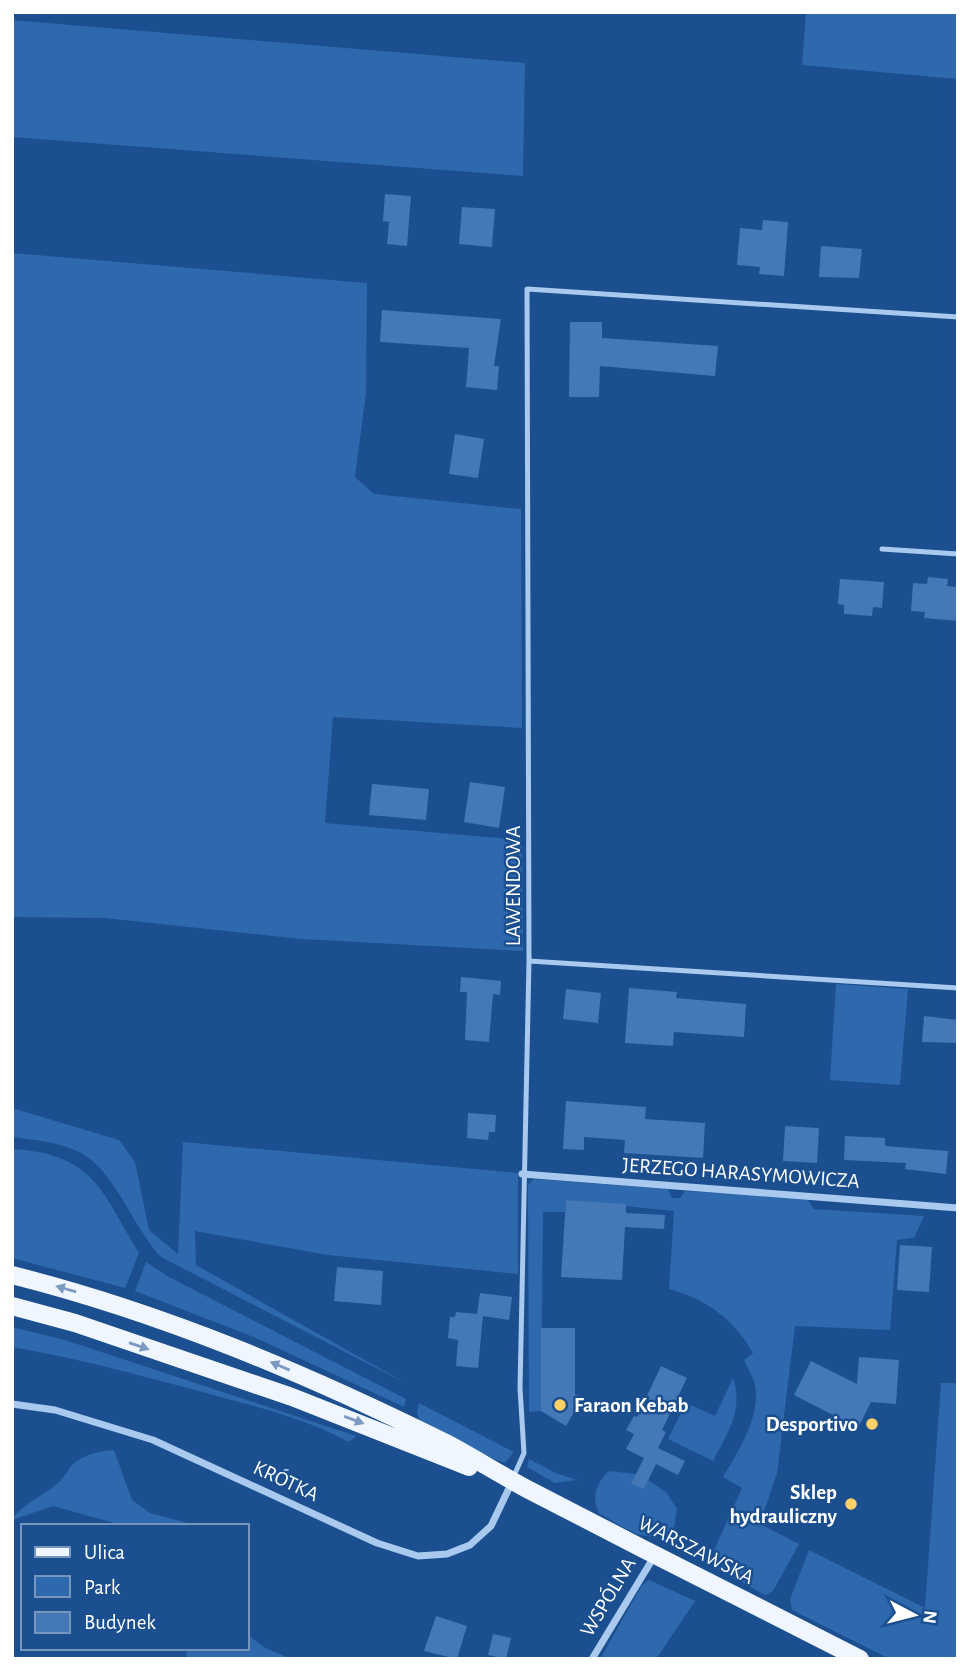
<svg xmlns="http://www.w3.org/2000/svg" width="970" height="1671" font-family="'Alegreya Sans',sans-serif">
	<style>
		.green { fill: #2e69ad }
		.building { fill: #4478b7 }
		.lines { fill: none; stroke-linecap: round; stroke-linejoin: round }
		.lane { stroke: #a9c9ee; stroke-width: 5 }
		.street { stroke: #a9c9ee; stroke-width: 7 }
		.primary { stroke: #f0f6ff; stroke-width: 18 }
		.oneway { fill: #7b9ac1 }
		.poi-dot { fill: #ffd166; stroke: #1b4f8f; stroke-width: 2.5 }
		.labels { text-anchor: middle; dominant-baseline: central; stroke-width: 5; stroke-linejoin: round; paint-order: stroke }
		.street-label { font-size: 21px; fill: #fff; stroke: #1b4f8f }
		.poi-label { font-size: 21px; font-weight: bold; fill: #fff; stroke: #1b4f8f; text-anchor: end }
	</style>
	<rect width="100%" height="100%" fill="#1b4f8f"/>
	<!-- green -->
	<path class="green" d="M806,12H958L957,79L802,65Z
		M12,20L525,63L523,176L12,137Z
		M12,253L367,283L366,393L355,477L374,494L521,509L522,728L333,717L325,823L522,840L523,951L301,939L105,918L12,917Z
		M836,984L908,989L900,1085L830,1080Z
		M12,1108L119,1140L135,1162L149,1230L178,1254L183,1142L518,1173V1274L328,1255L195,1231L196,1265L409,1385L161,1257C134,1229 114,1170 81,1153C60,1142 36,1140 12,1137Z
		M12,1149C94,1154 101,1190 139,1253L125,1288L12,1258Z
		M534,1179L668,1189L672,1198H680L685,1191L790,1197L807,1199L814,1209L924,1216L914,1238L897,1240L890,1330L795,1326L777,1473L760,1524L799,1544L773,1591L765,1595L711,1565V1557L742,1488L723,1477C738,1452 761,1417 755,1385C754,1377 747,1368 744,1360L753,1353C733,1318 706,1299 669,1289L674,1211L566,1200L565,1212H543L541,1411L529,1412L528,1185Z
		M146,1262L169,1277L406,1399L404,1407L256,1338L135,1291Z
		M12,1327L65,1340L356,1436L349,1442C305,1418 254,1406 206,1393C142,1376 78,1358 12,1347Z
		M958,1371V1659H890L792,1610L790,1599L809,1550L925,1608L941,1383H956Z
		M733,1378C744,1410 727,1434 713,1461L668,1439L686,1403L715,1416Z
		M419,1403L514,1452L505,1463L494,1459L420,1423L417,1412Z
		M114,1450L132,1500L150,1513L199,1526H125L53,1506L12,1520C22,1503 44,1496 59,1482C66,1476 69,1466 77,1461C90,1453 100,1451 114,1450Z
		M529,1459L556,1473L577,1480L555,1483L527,1467Z
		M609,1471L636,1474L632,1484L644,1489L648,1480L666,1492L677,1509L674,1527C648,1549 624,1527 599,1513C591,1497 596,1483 609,1471Z
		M649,1580L695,1601L656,1659H600L642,1585Z
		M247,1634L265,1648L292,1659H186L187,1648H247Z"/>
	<!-- building -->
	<path class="building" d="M385,194L411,196L407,246L387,244L389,222L383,221Z
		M462,207L495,209L492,247L459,244Z
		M763,220L788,222L784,276L759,274L760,267L737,265L740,228L762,230Z
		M821,246L862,249L859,278L819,277Z
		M382,310L501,319L494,366H499L497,390L466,387L469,348L380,342Z
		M570,322H602V338L718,346L715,376L600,366L599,397H569Z
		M455,434L484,439L478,478L449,474Z
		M928,577L948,579L947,586L958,587V621L924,618L925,612L911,611L913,583L927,584Z
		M840,579L884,582L882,608L873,607L872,616L844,614V605L838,604Z
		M470,782L505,787L499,828L464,822Z
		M372,784L429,789L426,820L369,815Z
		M461,977L501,981L500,995L493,994L489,1042L465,1040L467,992H460Z
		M629,988L677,992L676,998L746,1004L744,1037L674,1032L673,1046L625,1043Z
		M566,989L601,993L598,1023L563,1019Z
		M924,1016L958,1020V1043L922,1042Z
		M566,1101L646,1107L645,1119L705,1123L703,1158L624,1153L625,1140L584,1137V1150L563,1149Z
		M468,1113L496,1115L495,1132H489L488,1140L467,1138Z
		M785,1126L819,1128L817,1163L783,1161Z
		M845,1136L885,1138V1146L948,1151L946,1174L905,1169L906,1163L844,1160Z
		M566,1200L626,1204V1213L665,1215L664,1229L625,1227L622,1280L561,1277Z
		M900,1245L932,1247L929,1292L897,1290Z
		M337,1267L383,1271L381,1305L334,1301Z
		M480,1293L512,1297L509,1320L483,1316L478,1368L456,1366L458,1340L448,1338L450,1317H455L456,1312L477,1314Z
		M541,1328H575V1394L582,1398L566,1426L541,1411Z
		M859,1357L899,1360L896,1404L871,1402L858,1428L794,1395L811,1361L857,1384Z
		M661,1366L687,1378L662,1430L666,1432L658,1448L685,1461L678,1475L656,1464L644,1489L631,1484L644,1458L626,1449L634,1434L626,1430L634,1416L637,1417Z
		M436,1616L467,1626L457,1659L424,1651Z
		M493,1634L511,1638L506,1659L488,1655Z"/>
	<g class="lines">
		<!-- lane -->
		<path class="lane" d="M882,549L958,554
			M529,961L958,988
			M513,1478L524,1453L520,1388L529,961L527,289L958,317"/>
		<!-- street -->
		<path class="street" d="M522,1174L958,1208
			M12,1404L55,1410L153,1440L377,1543L418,1556L447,1554L470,1545L491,1526L512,1482
			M592,1659L655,1555"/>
		<!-- primary -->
		<path class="primary" d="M12,1275C163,1313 307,1374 446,1443C474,1458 501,1475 529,1490C639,1547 749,1603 860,1659
			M12,1306L75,1323L292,1397L469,1467"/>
	</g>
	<!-- one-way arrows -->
	<defs><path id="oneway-solid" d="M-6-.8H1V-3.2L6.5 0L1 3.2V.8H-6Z" transform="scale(1.75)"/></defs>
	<g class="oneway">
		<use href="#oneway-solid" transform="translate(66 1289) rotate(-164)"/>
		<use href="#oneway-solid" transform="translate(139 1346) rotate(19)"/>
		<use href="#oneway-solid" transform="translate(280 1366) rotate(-157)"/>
		<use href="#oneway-solid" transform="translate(354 1420) rotate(21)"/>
	</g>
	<!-- markers -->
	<g class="poi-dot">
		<circle cx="560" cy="1405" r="7"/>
		<circle cx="872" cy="1424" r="7"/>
		<circle cx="851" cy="1504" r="7"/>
	</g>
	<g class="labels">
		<!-- street labels -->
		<g class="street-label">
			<text transform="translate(513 886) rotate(-90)">LAWENDOWA</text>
			<text transform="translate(741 1173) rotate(4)">JERZEGO HARASYMOWICZA</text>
			<text transform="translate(286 1481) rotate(25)">KRÓTKA</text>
			<text transform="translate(696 1550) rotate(27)">WARSZAWSKA</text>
			<text transform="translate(608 1597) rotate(-59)">WSPÓLNA</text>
		</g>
		<!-- poi labels -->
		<g class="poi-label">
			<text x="574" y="1405" text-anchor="start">Faraon Kebab</text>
			<text x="858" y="1424">Desportivo</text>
			<text x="837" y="1492">Sklep<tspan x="837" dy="24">hydrauliczny</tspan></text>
		</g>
	</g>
	<!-- border -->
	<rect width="970" height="1671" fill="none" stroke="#ffffff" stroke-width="28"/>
	<!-- legend -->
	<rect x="21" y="1524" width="228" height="126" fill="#1b4f8f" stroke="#7695bc" stroke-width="2"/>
	<rect x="35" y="1547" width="35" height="10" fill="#f0f6ff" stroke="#7695bc" stroke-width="2"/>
	<text x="84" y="1559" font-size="21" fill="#ffffff">Ulica</text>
	<rect x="35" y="1576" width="35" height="21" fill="#2e69ad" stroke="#7695bc" stroke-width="2"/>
	<text x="84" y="1594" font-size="21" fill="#ffffff">Park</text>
	<rect x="35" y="1612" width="35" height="21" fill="#4478b7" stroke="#7695bc" stroke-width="2"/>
	<text x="84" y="1629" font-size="21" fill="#ffffff">Budynek</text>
	<!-- north arrow -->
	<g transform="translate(914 1615) rotate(97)" stroke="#1b4f8f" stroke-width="5" paint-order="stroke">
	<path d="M0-5L12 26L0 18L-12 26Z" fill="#ffffff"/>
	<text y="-10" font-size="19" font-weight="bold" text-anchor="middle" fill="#ffffff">N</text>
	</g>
</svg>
